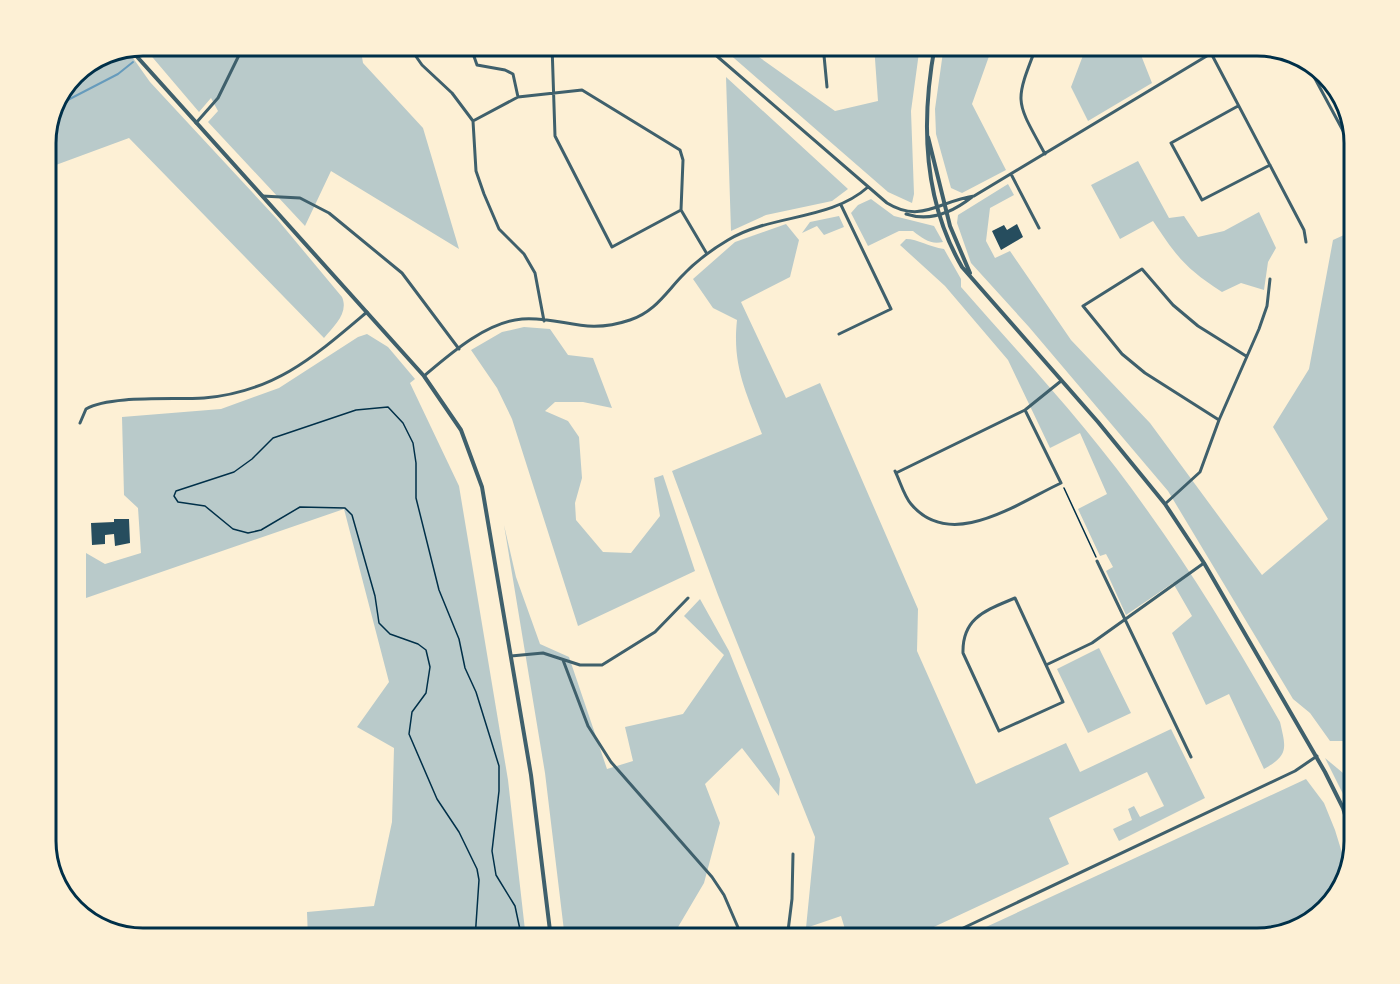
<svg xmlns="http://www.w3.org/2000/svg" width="1400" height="984" font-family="'Crimson Pro',serif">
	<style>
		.green { fill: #b9caca }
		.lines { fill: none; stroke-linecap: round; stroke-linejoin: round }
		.stream { stroke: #669bbc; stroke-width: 2 }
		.building { fill: #264d5e }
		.path { stroke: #003049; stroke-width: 1.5 }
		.minor { stroke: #3f606c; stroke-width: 3 }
		.tertiary { stroke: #3f606c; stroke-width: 4 }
		.rim { fill: none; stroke: #003049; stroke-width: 3 }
	</style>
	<rect width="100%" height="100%" fill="#fdf0d5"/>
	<!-- green -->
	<path class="green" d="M142,45H360L363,63L423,128L459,249L331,171L305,226L208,122L218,111L211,98L199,112Z
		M719,45H742L835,111L878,101L874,45H920L911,111L914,194L912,203L888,192Z
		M944,45H993L972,104L1006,170L962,193L951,188L936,134L935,109Z
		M1087,45H1137L1152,83L1088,121L1071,87Z
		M128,51L150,82L277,219L342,297C349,313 334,326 324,338L129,138L45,169V137L68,86L106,60Z
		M726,77L848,189L832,201L766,215L731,231Z
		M1138,161L1169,218L1184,216L1198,237L1224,231L1259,212L1276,248L1268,262L1264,290L1241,283L1222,292C1185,268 1177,257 1153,221L1120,239L1091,185Z
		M1008,184L1014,195L990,208L986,241L995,258L1010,251L1071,340L1150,423L1262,575L1328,519L1273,427L1309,369L1333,240L1355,230V660L1351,662L1355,671V734L1349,741H1330L1310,713L1293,699L1168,491L1029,327L971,263L957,223L958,215Z
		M871,199L894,216L934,226L943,242C931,245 923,239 913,231H899L868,246L851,213L858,205Z
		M839,216L844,227L824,235L817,226L802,233L810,222Z
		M786,224L799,240L790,277L741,302L786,398L820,383L918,609L917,651L976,784L1066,743L1080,772L1171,729L1205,798L1119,841L1113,829L1132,820L1128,809L1134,806L1140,817L1164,806L1147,772L1049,818L1069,864L908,939H848L841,916L806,928L815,837L718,595L672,471L762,434C746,392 732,366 737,320L713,308L693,279L735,242Z
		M906,239C918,239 929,247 944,249L961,279V287C1025,360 1092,431 1147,510C1196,578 1239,650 1280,722C1286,748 1289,755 1264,769L1229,694L1206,705L1172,633L1192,616L1173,583L1126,615L1106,571L1113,567L1106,554L1100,556L1078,509L1107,494L1080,433L1050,448L1008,360L945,286L900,245Z
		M524,327L550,329L568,355L593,358L612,408L583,402H555L545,411L568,421L579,437L582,478L575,503L576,520L603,552L631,553L660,516L654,478L663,475L695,571L578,626L512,419L497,388L471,350L502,332Z
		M367,334L388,347L415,379L410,383L459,486L508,780L526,939H308L307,912L374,906L392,822L394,748L357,727L389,682L344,509L86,598V553L105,564L141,553L138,508L124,495L122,417L221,409L279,388L358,337Z
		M504,525L516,577L540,644L569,657L607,769L633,761L625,727L683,714L724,655L684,616L700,599L729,651L780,779L779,796L742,748L705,784L720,823L704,883L671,939H565L545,773Z
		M1099,648L1131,713L1088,733L1057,669Z
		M1325,758L1355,783V810L1348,804Z
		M1306,779L1324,803L1335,830L1347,869L1338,896L1301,929L1258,939H960Z"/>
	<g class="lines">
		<!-- stream -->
		<path class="stream" d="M146,51L153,45
			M60,104L118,74L133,62"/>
	</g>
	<!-- building -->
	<path class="building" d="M1017,224L1023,237L1001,250L992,231L1004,225L1007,230Z
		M114,519H129L130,543L115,546L114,534L105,535V544L92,545L91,523L114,522Z"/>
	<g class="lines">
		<!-- path -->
		<path class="path" d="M1064,488L1096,557
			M475,939L479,880L477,869L459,832L437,799L409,734L412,712L426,693L430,667L426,650L418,644L390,634L379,623L375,596L352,515L345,508L300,507L261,530L248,533L233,529L205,506L178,502L174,496L176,491L234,472L252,459L273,438L356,410L388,407L403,423L413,443L416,463V498L439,590L459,639L465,668L476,692L499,766V791L492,851L496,875L515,906L522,939"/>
		<!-- minor -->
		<path class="minor" d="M408,45L422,65L452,93L473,121L476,171L484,194L499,229L524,254L535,273L544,321
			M470,45L477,65L505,70L513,74L518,97
			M552,45L555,136L612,247L681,210
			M704,45L887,203C921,224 939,201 974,196L1225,45
			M810,45L823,48
			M823,45L827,87
			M1037,45C1014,104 1015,99 1045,154
			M1212,55L1304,230L1306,242
			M1305,60L1355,153
			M1238,106L1171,143L1202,200L1270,165
			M473,121L518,97L582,90L680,150L683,160L681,210
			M196,123L218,98L244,45
			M1011,174L1039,228
			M262,196L300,198L329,213L402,273L459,349
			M681,210L707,254
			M906,214C930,222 953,212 972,197
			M839,334L891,309L841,205
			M424,376C450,354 486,322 522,319C563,316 583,336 630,320C654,312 665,294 681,277C695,262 711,250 728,240C771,214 830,221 868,187
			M1219,420L1145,373L1122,354L1083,306L1142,269L1173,305L1198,326L1246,356
			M80,423L86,409C110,395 174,400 204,398C275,392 315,356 367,312
			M895,471C900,481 904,496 911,504C951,552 1018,503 1061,483L1025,410
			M896,473L1025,410L1061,381
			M1165,504L1200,472L1219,420L1259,329L1267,306L1270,279
			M1097,561L1191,757
			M511,656L543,653L580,665H602L655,632L688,598
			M563,660L588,726L611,762L712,877L724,895L743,939
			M1046,665L1015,598C987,610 962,617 963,653L999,731L1063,702L1046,665L1092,643L1204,563
			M1347,820L1355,818
			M787,939L792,899L793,854
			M940,939L1295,771L1317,756"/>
		<!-- tertiary -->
		<path class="tertiary" d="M935,45C921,120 923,200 962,267L1098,422L1165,504L1204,563L1325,772L1343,808L1354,845
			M131,50L424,376L461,430L482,487L531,775L551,939
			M928,137L950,226L970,273"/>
	</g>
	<!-- crop -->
	<path d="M0 0H1400V984H0ZM143 56H1257A87 87 0 0 1 1344 143V841A87 87 0 0 1 1257 928H143A87 87 0 0 1 56 841V143A87 87 0 0 1 143 56Z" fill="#fdf0d5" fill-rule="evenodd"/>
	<path class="rim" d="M143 56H1257A87 87 0 0 1 1344 143V841A87 87 0 0 1 1257 928H143A87 87 0 0 1 56 841V143A87 87 0 0 1 143 56Z"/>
</svg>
